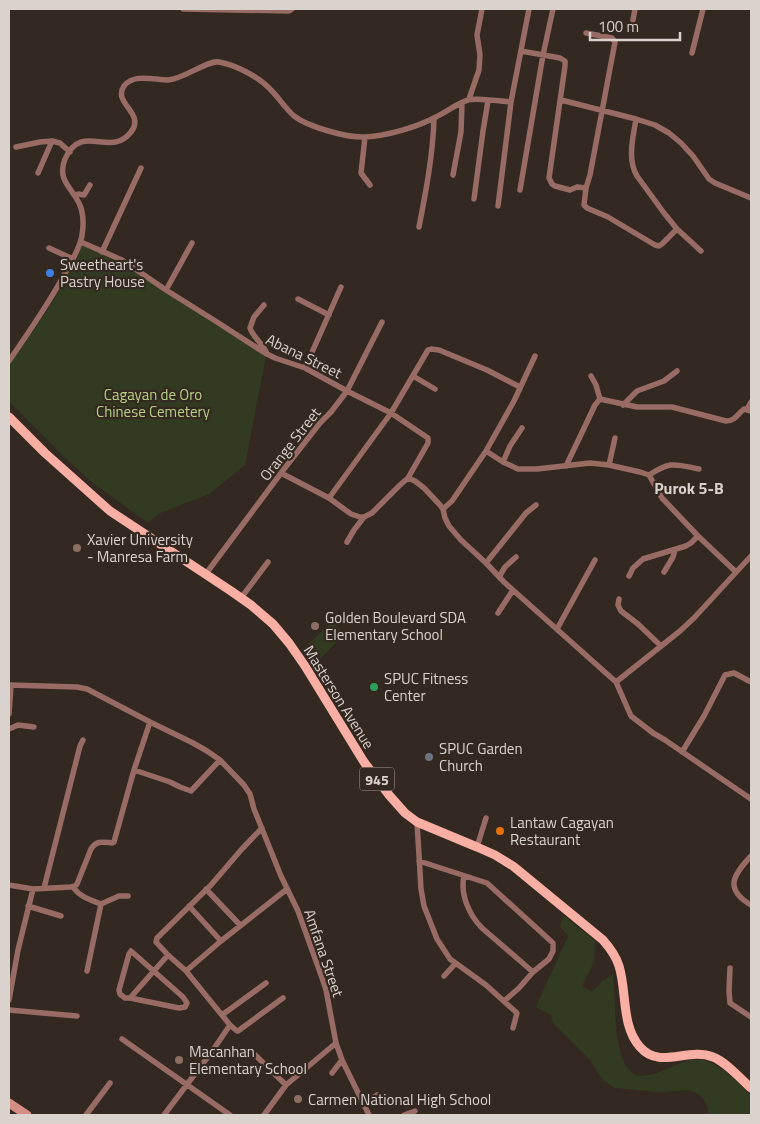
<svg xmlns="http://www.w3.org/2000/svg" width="760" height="1124" font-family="'Titillium Web',sans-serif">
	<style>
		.green { fill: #323b21 }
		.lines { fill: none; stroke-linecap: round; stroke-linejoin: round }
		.street { stroke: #986b64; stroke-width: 5.5 }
		.secondary { stroke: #d68e84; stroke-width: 9 }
		.primary { stroke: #faafa5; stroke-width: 9 }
		.shop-dot { fill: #3f7fe0; stroke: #342920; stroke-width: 2 }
		.education-dot { fill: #8d6e63; stroke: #342920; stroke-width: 2 }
		.leisure-dot { fill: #2e9e5b; stroke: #342920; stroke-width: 2 }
		.worship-dot { fill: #6b7280; stroke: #342920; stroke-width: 2 }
		.food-dot { fill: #e8710a; stroke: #342920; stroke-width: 2 }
		.labels { text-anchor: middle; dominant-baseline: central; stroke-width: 4.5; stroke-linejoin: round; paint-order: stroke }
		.shield { fill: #342920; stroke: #a89f99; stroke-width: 1 }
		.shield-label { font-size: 14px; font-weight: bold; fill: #dad2cd }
		.poi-label { font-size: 15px; fill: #dad2cd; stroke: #342920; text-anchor: start }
		.street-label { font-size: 15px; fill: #dad2cd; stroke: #342920 }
		.park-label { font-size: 15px; fill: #b7d085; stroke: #342920 }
		.neighbourhood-label { font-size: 16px; font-weight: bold; fill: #dad2cd; stroke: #342920 }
	</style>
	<rect width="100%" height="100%" fill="#342920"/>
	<!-- green -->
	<path class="green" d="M83,244L122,261L266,356L245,465L209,494L160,513L148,523L93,483L63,456L9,401V365L45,314L62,286L77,259Z
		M332,621L344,634L319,660L306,647Z
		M564,916L595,941L594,962L582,986L592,992L603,981L613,974C616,1001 613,1027 621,1054C634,1102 676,1055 702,1060C720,1063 738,1083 751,1095V1115H708V1107L702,1097L696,1093L689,1090L661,1092L615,1088L603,1080L596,1070L591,1061L553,1023L551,1015L536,1007L568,936L560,926Z"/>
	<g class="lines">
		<!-- street -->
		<path class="street" d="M183,9L289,11L292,9
			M633,20L635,9
			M586,33L612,38L615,42L590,175L586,188L584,205L587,208L608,217L655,245L659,246L662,244L677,229
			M521,51L560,58L565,61V66L549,178L552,184L555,186L570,190L577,187L586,188
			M692,53L703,9
			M469,99L479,70L480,55L477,35L482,9
			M561,100L636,119C633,138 627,159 637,176L664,213L677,229L701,251
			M636,119L655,125L669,133L681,143L693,156L709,179L715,183L751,198
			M365,137L361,173L370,185
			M16,147L40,142L52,141
			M38,173L52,141L60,143L70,152
			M453,175L461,132L462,103
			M520,190L543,55L553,9
			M75,195L78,194L84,195L90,185
			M474,199L483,131L488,101
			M498,206L511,102L529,9
			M419,227C426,191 433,155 434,118
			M81,242L122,260L166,290L217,322L265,353L275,358L305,368L347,391L391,413L428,438V443L408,478
			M49,248L73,259
			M102,252L141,168
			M166,290L192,243
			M298,299L329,315
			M264,305L254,317L250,328C253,338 264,344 267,354
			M9,361C28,333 48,305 64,275C70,265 76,254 80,243C83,235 84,221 82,212C79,191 55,184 65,159C82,121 110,159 131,132C146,113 112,103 124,86C134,73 154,80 168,80C184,79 207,60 219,62C236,65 259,77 271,90C279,98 285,108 294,116C308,127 348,138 365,137C387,136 417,127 436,117C446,112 458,103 468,100C474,98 502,101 511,102
			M305,368L341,287
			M413,376L435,389
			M600,399L637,407H672L726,421C735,421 738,414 744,409L751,411
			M623,405L637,391L664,381L677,371
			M747,409L751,402
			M486,451L503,462L518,469H537L590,463L609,465L640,472L649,475L662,498L698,536L736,572
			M503,462L510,446L522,428
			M609,465L615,438
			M566,466L595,405L600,399L596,385L591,376
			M281,473L329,498L351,514L360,517H364L372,513L400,485L408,478L415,481L424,488L440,505L443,509L445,518L449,526L461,540L486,563L504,582L616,682L631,716L653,733L665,740L751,799
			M649,475C671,461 674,464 699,469
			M329,498L391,413L428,350L431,349L439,350L487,370L520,387
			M443,509L452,501L486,451L514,401L535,356
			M347,542L354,530L364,517
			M486,563L526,513L536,505
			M664,572L673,557L675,550
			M205,575L284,469L320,423L331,412L347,391L382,322
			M629,576L633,568L643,559L686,546L691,543L698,536
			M499,577L505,567L516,557
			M241,598L268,562
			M619,599L618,605L621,611L638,624L661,646
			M498,613L513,590
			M557,629L595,560
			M616,682L680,631L694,618L751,556
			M9,685L77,687L87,689L150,722L193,743L207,751L220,760L244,785L250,794L254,809L281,876L298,911L321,975L326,990L336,1043L342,1060L369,1115
			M9,714L11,685
			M9,729L18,725L34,727
			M682,752L704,716L725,675L734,673L751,682
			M134,770L170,782L180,787L191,791L220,760
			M417,822L421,889L424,906L437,939L450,959L486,985L517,1013L513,1028
			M262,828L241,850L211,885L157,938L156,942L168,955L186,971L230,1025L237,1031H238L283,998
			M477,847L486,818
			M751,856C733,875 724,889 751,905
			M419,861L487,883L553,943V951L549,959L533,972L519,988L504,1001
			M464,876C460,894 469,915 482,928L533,972
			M9,885L33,889L71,887L75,886L77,884L91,849C97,840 102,842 112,843L114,842L134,770L150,722
			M73,887C80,897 90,900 101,904L119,896H128
			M44,888L80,746L83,740
			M206,889L240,925
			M28,906L61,916
			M189,906L221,941
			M131,951L183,997L187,1003L185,1007L179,1008L130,998H125L120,994L119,990L129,954Z
			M730,968L729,991L730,1003L751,1017
			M87,971L101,904
			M186,971L221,941L287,889
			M444,976L455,964
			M130,998L168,955
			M9,1000L18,950L33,889
			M9,1010L77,1016
			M222,1015L266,983
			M122,1039L230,1115
			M251,1051L286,1085
			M332,1073L342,1060
			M364,1104L377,1095
			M86,1115L110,1083
			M164,1115L213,1050L230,1025
			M264,1115L286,1085L336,1043
			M404,1115L415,1111"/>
		<!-- secondary -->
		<path class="secondary" d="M9,1103L27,1115"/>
		<!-- primary -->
		<path class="primary" d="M9,417L45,453L110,511L231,591L251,605L273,624L289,643L305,666L364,762L389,795L405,813L417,822L477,847L495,855L513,866L603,940C610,948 616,956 619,966C627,991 621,1026 640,1047C660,1070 687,1047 713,1057C726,1062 740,1078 751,1088"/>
	</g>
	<!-- markers -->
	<circle class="shop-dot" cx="50" cy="273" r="5"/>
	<g class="education-dot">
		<circle cx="77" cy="548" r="5"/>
		<circle cx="315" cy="626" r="5"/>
		<circle cx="179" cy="1060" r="5"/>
		<circle cx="298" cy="1099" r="5"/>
	</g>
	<circle class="leisure-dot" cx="374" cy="687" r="5"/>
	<circle class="worship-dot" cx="429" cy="757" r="5"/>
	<circle class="food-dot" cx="500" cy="831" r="5"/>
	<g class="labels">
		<!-- shield labels -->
		<rect class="shield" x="359.5" y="767.5" width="35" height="23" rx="4"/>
		<g class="shield-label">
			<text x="377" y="779">945</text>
		</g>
		<!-- poi labels -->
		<g class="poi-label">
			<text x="60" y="264">Sweetheart's<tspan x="60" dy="17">Pastry House</tspan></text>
			<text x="87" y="539">Xavier University<tspan x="87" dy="17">- Manresa Farm</tspan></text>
			<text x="325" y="617">Golden Boulevard SDA<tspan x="325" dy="17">Elementary School</tspan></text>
			<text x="384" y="678">SPUC Fitness<tspan x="384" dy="17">Center</tspan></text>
			<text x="439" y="748">SPUC Garden<tspan x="439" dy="17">Church</tspan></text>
			<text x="510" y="822">Lantaw Cagayan<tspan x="510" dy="17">Restaurant</tspan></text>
			<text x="189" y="1051">Macanhan<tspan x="189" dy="17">Elementary School</tspan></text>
			<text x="308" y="1099">Carmen National High School</text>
		</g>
		<!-- street labels -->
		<g class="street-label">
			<text transform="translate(304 356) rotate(26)">Abana Street</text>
			<text transform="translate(290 444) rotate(-52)">Orange Street</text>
			<text transform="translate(339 697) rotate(58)">Masterson Avenue</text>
			<text transform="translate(324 953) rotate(71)">Amfana Street</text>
		</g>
		<!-- park labels -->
		<g class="park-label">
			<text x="153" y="394">Cagayan de Oro<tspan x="153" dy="17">Chinese Cemetery</tspan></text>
		</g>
		<!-- neighbourhood labels -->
		<g class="neighbourhood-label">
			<text x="689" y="488">Purok 5-B</text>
		</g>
	</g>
	<!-- border -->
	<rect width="760" height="1124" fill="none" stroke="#dad2cd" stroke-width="20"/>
	<!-- scale -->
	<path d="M590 32v8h90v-8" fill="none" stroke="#dad2cd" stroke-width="2.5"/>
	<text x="598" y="32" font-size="15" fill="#dad2cd" stroke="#342920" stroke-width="4" paint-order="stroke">100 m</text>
</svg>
